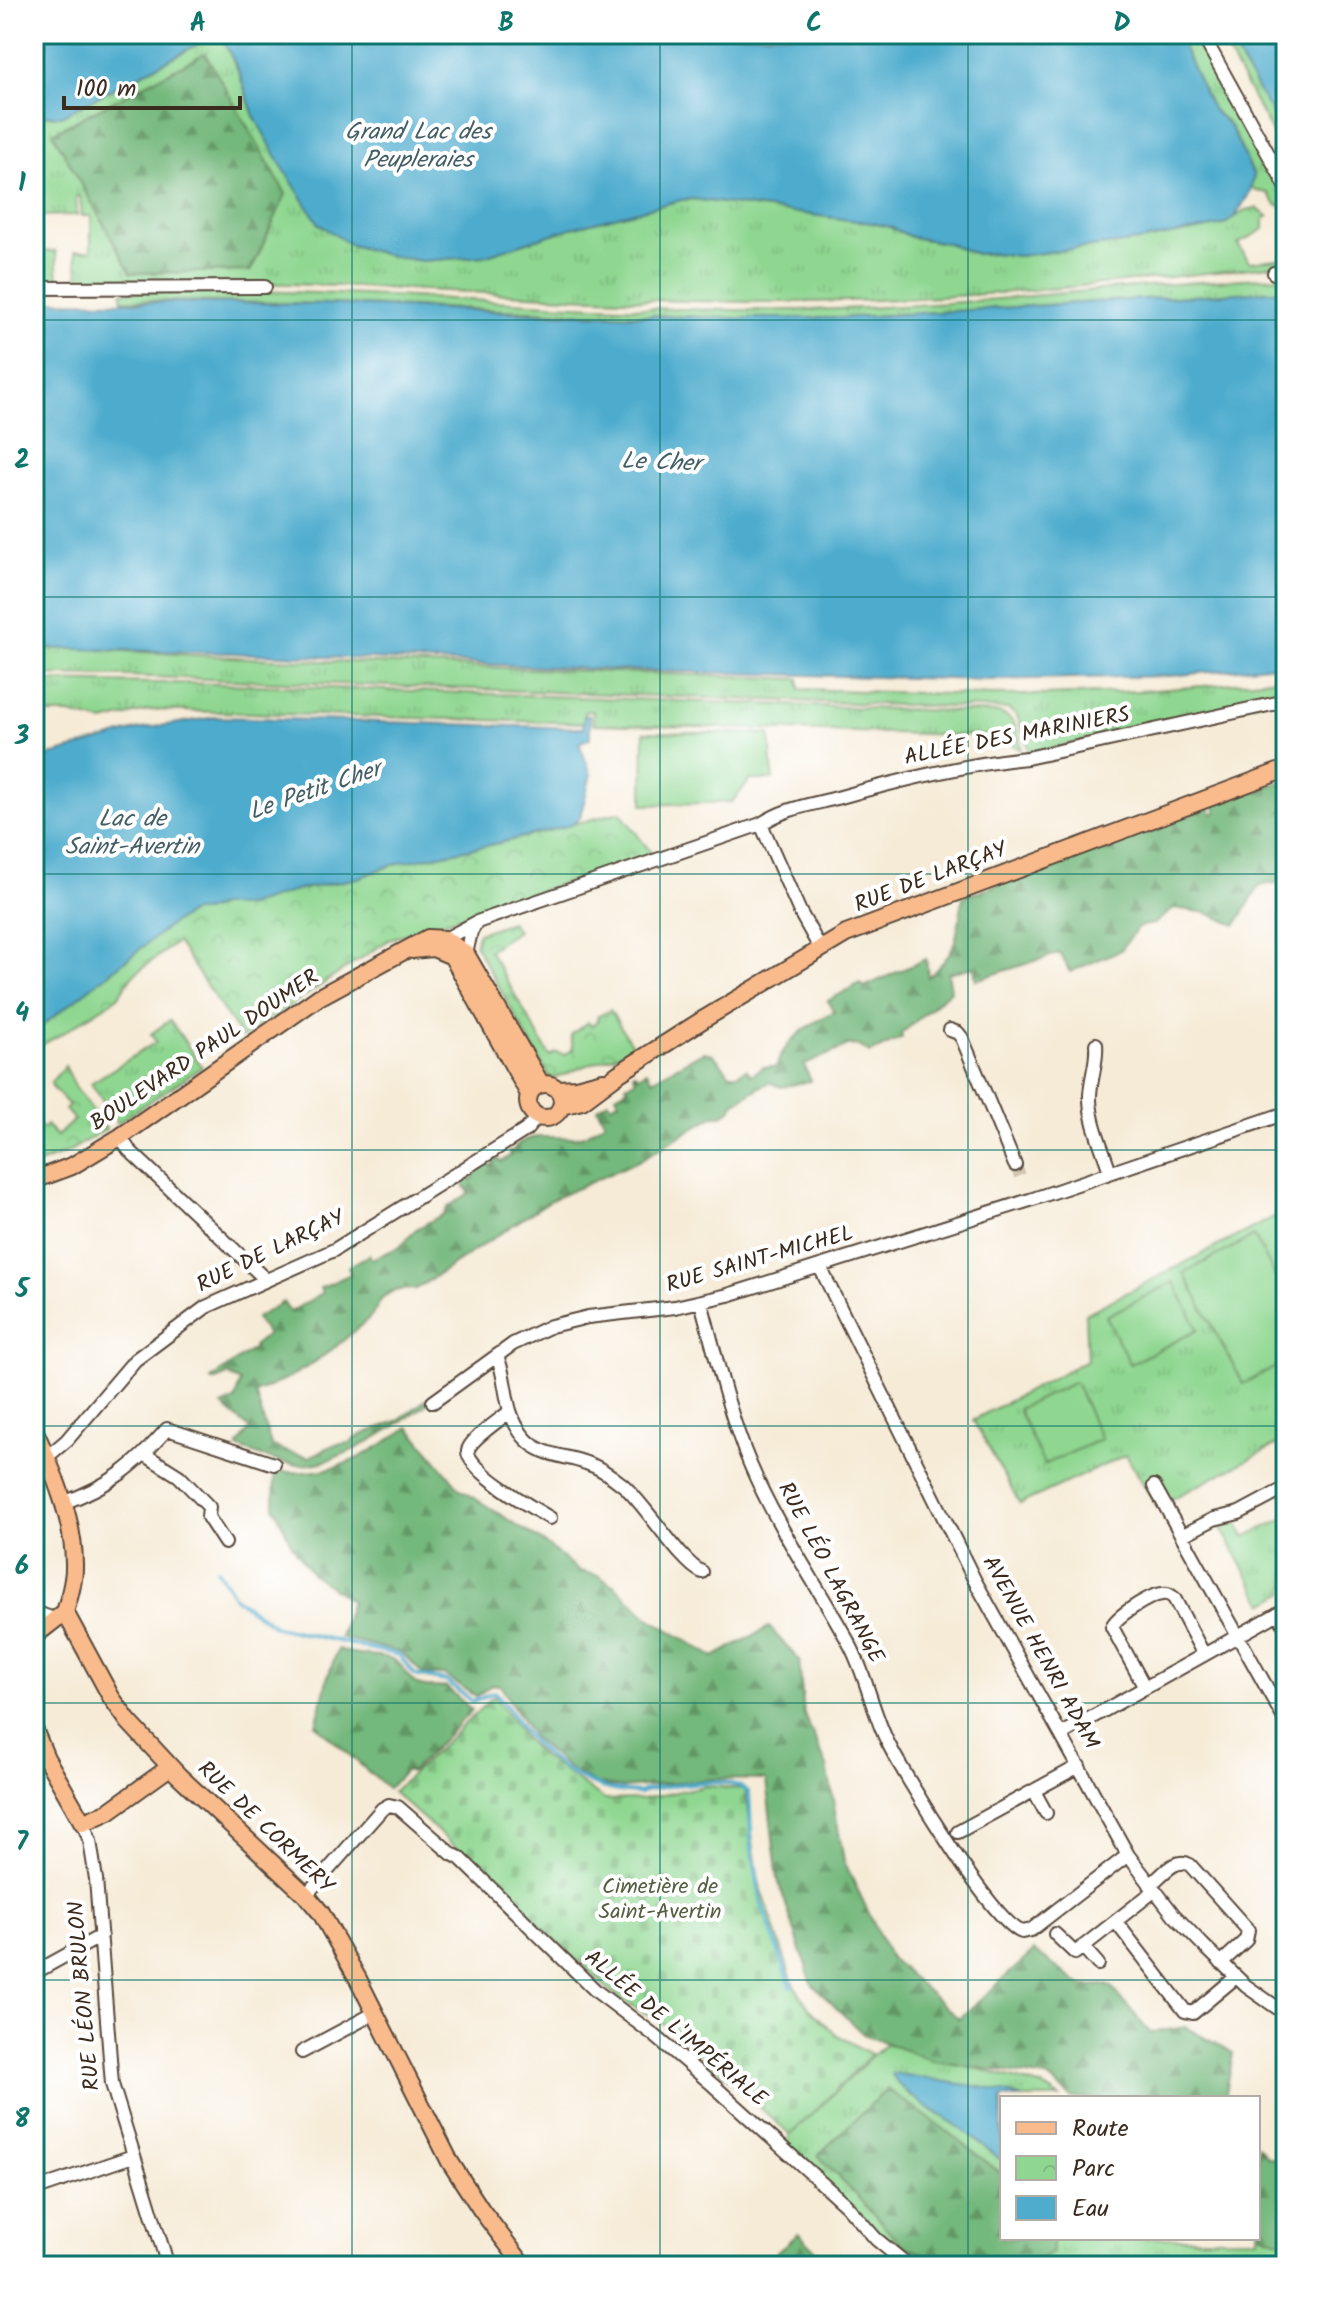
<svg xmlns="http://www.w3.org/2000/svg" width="1320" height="2300" font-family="Kalam,sans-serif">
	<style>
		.grass { fill: url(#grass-tufts); stroke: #658058; stroke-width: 2; fill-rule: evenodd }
		.forest { fill: url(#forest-firs); stroke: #57714c; stroke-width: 2 }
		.cemetery { fill: url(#cemetery-stones); stroke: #658058; stroke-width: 2 }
		.park { fill: url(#park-crowns); stroke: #658058; stroke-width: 2 }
		.garden { fill: #8fd791; stroke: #658058; stroke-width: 2 }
		.water { fill: #4eaccd; stroke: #446b76; stroke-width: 2 }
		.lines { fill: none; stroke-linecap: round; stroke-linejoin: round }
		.stream { stroke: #4eaccd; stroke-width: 4 }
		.minor-tunnel { stroke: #d1c4b2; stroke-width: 12; stroke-dasharray: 12 6; stroke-linecap: butt }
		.minor-casing { stroke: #57473a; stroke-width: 16 }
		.major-casing { stroke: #57473a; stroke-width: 20 }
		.minor { stroke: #fff; stroke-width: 12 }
		.major { stroke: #fabb8c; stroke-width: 16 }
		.grid { fill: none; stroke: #0f766e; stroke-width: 2; stroke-opacity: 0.55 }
		.labels { text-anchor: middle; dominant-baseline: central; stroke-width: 8; stroke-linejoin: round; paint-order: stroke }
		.street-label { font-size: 22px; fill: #3b2a1e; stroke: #fff }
		.park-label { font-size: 22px; fill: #545e40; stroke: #fff }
		.water-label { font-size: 24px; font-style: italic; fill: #435e64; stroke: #fff }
		.neatline { fill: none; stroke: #0f766e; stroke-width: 3 }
		.grid-label { font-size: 26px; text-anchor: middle; font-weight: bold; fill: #0f766e }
	</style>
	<defs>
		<pattern id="grass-tufts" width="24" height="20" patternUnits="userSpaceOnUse" patternTransform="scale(2)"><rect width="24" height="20" fill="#8fd791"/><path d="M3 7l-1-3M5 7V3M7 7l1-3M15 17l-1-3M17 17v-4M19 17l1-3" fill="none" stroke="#7cb97d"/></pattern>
		<pattern id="forest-firs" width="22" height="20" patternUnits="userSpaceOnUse" patternTransform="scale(2)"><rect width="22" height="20" fill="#73b87b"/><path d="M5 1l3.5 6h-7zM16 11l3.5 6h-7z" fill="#609664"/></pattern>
		<pattern id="cemetery-stones" width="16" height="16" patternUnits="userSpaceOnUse" patternTransform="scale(2)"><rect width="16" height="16" fill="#8fd791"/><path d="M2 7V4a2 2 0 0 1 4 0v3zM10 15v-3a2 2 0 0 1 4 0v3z" fill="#7cb97d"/></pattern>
		<pattern id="park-crowns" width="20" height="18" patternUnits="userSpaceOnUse" patternTransform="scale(2)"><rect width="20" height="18" fill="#8fd791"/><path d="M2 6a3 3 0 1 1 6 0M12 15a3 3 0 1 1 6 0" fill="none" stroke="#7cb97d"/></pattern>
	</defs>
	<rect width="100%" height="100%" fill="#fff"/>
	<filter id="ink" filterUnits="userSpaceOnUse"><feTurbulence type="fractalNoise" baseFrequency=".0125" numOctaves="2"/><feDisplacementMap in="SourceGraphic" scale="16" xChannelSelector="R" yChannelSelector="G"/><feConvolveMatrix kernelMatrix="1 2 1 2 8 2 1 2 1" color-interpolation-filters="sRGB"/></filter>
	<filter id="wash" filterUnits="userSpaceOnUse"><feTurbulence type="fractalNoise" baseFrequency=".006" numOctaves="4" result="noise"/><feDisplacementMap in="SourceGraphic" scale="32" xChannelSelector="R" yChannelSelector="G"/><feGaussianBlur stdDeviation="1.8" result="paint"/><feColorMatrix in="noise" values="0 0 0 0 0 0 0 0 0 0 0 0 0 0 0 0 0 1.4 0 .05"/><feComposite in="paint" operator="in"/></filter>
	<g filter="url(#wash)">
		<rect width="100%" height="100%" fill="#f6ebd7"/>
		<!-- grass -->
		<path class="grass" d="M208,34H224L226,46L239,73L254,116L351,245L390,256L422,261L484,256L571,228L681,200L693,199L872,223L890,227L911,237L947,243L976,254L994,253L1018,256L1139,241L1223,225L1246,210L1256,208L1268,216L1264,219V229L1238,244L1249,262L1286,258V264C1122,283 956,301 791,302C623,303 456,290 288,284C220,282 151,283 82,283L79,279L75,251H91V216H82L80,196H76L77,215L34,216V115L61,116L208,39ZM53,133L250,271L131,273Z
			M1177,34H1193L1286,201V207L1276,205L1268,193L1256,191L1251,187L1254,176L1234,133L1226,121L1212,109Z
			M1217,34H1225L1286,138V157Z
			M56,251L58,280L34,281V252Z
			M1286,277V290L841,318H735L330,304L122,300V292C347,285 572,313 798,310C961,308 1123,283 1286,277Z
			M66,648L270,659L799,679L800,689C873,691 946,695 1019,695C1108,695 1198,688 1286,677V696L1030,753L1017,716L1008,709L126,676L34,675V649Z
			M34,681L222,684L999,713C1016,717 1020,735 1021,750L1008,741L993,736L593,724V711L584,712V723L150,710L104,722L69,714H44L34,705Z
			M170,1020L202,1067L117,1123L91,1083L156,1042L151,1034Z
			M1286,1211V1440L1157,1507L1126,1455L1020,1504L973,1420L1087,1360L1085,1314Z
			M1286,1517V1592L1264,1604L1221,1528L1236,1522L1245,1537Z
			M886,2043L1043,2087L1060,2098H1002V2238H1258V2219L1286,2228V2263L1271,2258L1256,2266H915L884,2241L786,2144L790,2135Z"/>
		<!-- forest -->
		<path class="forest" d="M205,53L286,194L251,271L131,273L53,133Z
			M1286,780V881L1259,886L1236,925L1207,913L1174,908L1154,924L1138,927L1121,950L1070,972L1060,953L976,980L974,967L948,973L951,990L901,1034L902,1038L870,1053L859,1046L850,1045L804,1065L811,1081L781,1087L769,1082L734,1103L731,1110L722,1115H715L640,1160L551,1200L416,1289C409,1290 398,1289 391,1292C379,1297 377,1311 368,1319C329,1354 304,1373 255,1393L271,1445L286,1452L310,1457L333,1445L350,1443L361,1435L397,1421L434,1394L435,1398C403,1422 332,1472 290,1464C272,1461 254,1453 237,1447L250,1429L222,1406L235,1400L240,1382L228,1375L213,1381L211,1379L254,1348L253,1346L267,1335L256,1318L283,1302L290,1312L322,1293L320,1288L351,1274L348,1267L369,1255L372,1259L400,1247L416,1229L444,1214L448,1207L469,1193L462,1181L469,1176L471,1180L474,1178L472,1174L489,1163L491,1166L494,1164L493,1161L497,1158L501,1162L511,1155L509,1151H513C526,1129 555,1140 577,1137C586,1136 597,1127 605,1122L597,1108L608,1101L611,1105L619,1101L616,1095L628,1088L626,1085L636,1079L633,1073L635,1072L638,1076L647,1071L652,1080L703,1052L713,1054L730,1074H737L746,1069L751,1075L763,1067H776C785,1039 810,1024 834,1012L828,1001L860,983L864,987L926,959L928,977C960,950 956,936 963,897L1209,807L1212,814L1217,812L1214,805Z
			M409,1427L459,1488L543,1542L579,1571L599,1576L616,1587L649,1618L714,1657L769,1627L799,1660L804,1715L827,1766L844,1861L890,1958L959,2019L1034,1951L1082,1986L1110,1985L1150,2033L1185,2027L1233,2053L1225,2098H1072L1047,2078L933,2061L863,2034L812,1984L778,1880L766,1780L714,1779L623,1788L596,1784L569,1769L533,1738L500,1685H491L476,1697L444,1675H424L402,1653L340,1637L351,1601L312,1574L292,1545L274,1506L275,1471C333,1478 362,1458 409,1427Z
			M338,1649C358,1658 378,1652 394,1660C404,1665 406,1677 415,1683C422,1689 437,1687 446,1687L472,1710L411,1772L406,1770L388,1789L316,1725L328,1676Z
			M887,2089L936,2123L1002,2174V2238H1052V2253L1027,2266L947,2264L902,2245L818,2155Z
			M1258,2146L1267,2157L1286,2162V2243L1258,2232Z
			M798,2233L831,2266H761Z"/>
		<!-- cemetery -->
		<path class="cemetery" d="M494,1696L525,1739L543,1757L605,1800L642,1799L705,1786L745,1789L759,1881L793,1983L809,2008L836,2034L872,2055L790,2135L711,2063L664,2024L614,1995L477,1866L393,1792Z"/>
		<!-- park -->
		<path class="park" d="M620,812L653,855L390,939L242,1038L177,942L132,976L118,997L60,1035L34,1049V1032L173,923L192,912H203L220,906H247L297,890L358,878L394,864L499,843Z
			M511,922L517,931L489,950L550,1056L557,1052L564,1055L573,1049L571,1035L588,1022L591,1026L598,1020L597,1017L610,1010L634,1048C616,1057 598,1060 580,1068C568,1072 563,1078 550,1078L475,945L478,933Z
			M65,1066L75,1086L106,1129L66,1153L34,1166V1127L37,1124L43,1129L46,1125L57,1136L74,1120L65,1109L69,1105L52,1087L51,1082Z"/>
		<!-- garden -->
		<path class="garden" d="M644,732L770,734L773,780H750L732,802L643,805Z
			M1254,1236L1286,1296V1362L1243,1384L1184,1273Z
			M1174,1282L1198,1330L1130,1364L1106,1316Z
			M1075,1382L1101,1439L1044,1465L1018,1409Z"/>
		<!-- water -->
		<path class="water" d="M34,34H208V39L61,116L34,115Z
			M224,34H1177L1212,109L1230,126L1254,176L1250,192L1235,217L1223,225L1139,241L1018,256L994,253L976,254L947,243L911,237L890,227L872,223L693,199L681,200L571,228L484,256L422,261L390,256L351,245L319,224L283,168L254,116L238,70L226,46Z
			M1225,34H1286V138Z
			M1286,290V664L1170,676L985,680L616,670L233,653L34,648V301L330,304L537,313L735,318H841Z
			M584,716H590V738L579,743L591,774L580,818L571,825L499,843L394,864L358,878L297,890L247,906H220L203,912H192L173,923L34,1032V760L136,730L216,717L583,728Z
			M892,2074C908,2074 920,2078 935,2080C965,2085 994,2087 1022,2098H1002V2161C989,2150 975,2139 962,2129C945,2117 896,2091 892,2074Z"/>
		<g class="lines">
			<!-- stream -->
			<path class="stream" d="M217,1569L235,1598L276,1627L399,1655L415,1675L446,1681L473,1702L494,1692C507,1703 514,1720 525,1733C555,1769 592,1792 640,1793L645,1790C667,1786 734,1773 749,1793L752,1849L762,1904L791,1986"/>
		</g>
	</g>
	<g filter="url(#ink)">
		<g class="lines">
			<!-- minor-tunnel -->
			<path class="minor-tunnel" d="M1015,1165L1022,1180"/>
			<defs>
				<path id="minor" d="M1202,34L1286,186
					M1274,273L1286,271
					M34,288L265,287
					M761,824L800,912L820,948
					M477,922L761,824C785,808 810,805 837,798C897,781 965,764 1027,758L1286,701
					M445,939L477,922L471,932L466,954
					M950,1030L958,1033L962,1038L1015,1165
					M1096,1044C1098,1063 1089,1081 1090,1100C1091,1124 1103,1149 1110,1172
					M120,1137L129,1150L265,1279
					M820,1267L975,1581L1128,1855L1174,1915L1203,1945L1246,1986L1286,2014
					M701,1302C716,1356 728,1412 750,1464C777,1528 817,1584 850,1645C866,1675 872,1710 887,1741C904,1775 992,1922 1022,1932L1031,1930L1128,1855
					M497,1356C509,1384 502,1410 524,1437C540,1456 564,1455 586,1463C599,1467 612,1476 623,1485C646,1505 681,1563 702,1572
					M433,1402L513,1344L551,1326L588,1317L675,1307L728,1295L1030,1200L1286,1113
					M509,1412C500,1420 469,1440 468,1451C466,1469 534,1509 550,1518
					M144,1454L179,1476L209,1507L208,1517L225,1543
					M34,1463L47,1457L67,1440L135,1360L206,1307L334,1250L526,1130L538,1116
					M1154,1486L1286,1722
					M63,1503C111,1485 134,1467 167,1429L274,1464
					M1183,1535L1214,1519L1239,1513L1286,1488
					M34,1612L54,1619
					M1278,1613L1286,1628
					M1145,1688L1112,1627C1116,1616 1150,1595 1162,1594C1168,1593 1170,1595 1174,1598L1204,1655
					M1062,1734L1286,1609
					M1034,1791L1046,1813
					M83,1823L90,1841L96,1879L112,2084L168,2266
					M958,1832L1079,1766
					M1150,1885C1162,1876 1175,1856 1190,1865L1248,1930L1246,1940L1221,1963
					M306,1895L382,1809L389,1805L398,1807L452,1854L460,1858L596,1991L654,2035L713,2085L846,2205L876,2239L909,2266
					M1116,1922L1185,2011L1193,2013L1236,1977
					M1055,1934L1075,1953L1154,1891
					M1083,1947L1098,1964
					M34,1973L101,1936
					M302,2052L375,2013
					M34,2190L133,2156"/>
				<path id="major" d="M412,950L433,948L452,956L529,1094
					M528 1101a17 17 0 1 1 34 0a17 17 0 1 1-34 0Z
					M558,1089L576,1088L603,1081
					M561,1106L582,1101L618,1074L704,1019L846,934L1286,769
					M34,1180L72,1166L120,1137L319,997L428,938L445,939L466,954L541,1084
					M34,1429C53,1471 75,1521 74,1568C74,1583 69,1598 65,1612L111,1697L128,1721L178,1775L306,1895L321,1913L358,1979L450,2162L482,2211L524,2266
					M34,1636L65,1612
					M34,1729L46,1758L83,1823L109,1811L170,1767"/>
			</defs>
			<!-- minor casing -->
			<use href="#minor" class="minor-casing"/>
			<!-- major casing -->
			<use href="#major" class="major-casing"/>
			<!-- minor -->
			<use href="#minor" class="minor"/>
			<!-- major -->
			<use href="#major" class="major"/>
		</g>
	</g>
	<!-- grid -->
	<path class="grid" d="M352,34V2266M660,34V2266M968,34V2266M34,320H1286M34,597H1286M34,874H1286M34,1150H1286M34,1426H1286M34,1703H1286M34,1980H1286"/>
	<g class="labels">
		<!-- street labels -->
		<g class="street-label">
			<text transform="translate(1017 737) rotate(-11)">ALLÉE DES MARINIERS</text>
			<text transform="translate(931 878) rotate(-21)">RUE DE LARÇAY</text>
			<text transform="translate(205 1051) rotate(-34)">BOULEVARD PAUL DOUMER</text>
			<text transform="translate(271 1252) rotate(-26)">RUE DE LARÇAY</text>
			<text transform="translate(760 1260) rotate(-16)">RUE SAINT-MICHEL</text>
			<text transform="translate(830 1573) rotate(62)">RUE LÉO LAGRANGE</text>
			<text transform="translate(1040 1653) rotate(61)">AVENUE HENRI ADAM</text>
			<text transform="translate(265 1828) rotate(44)">RUE DE CORMERY</text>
			<text transform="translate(85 1996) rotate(-95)">RUE LÉON BRULON</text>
			<text transform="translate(675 2029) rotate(40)">ALLÉE DE L'IMPÉRIALE</text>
		</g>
		<!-- park labels -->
		<g class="park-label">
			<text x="660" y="1887">Cimetière de<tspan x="660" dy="25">Saint-Avertin</tspan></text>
		</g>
		<!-- water labels -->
		<g class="water-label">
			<text x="418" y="132">Grand Lac des<tspan x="418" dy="28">Peupleraies</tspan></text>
			<text transform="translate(661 463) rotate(2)">Le Cher</text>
			<text transform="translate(315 791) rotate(-19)">Le Petit Cher</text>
			<text x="132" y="819">Lac de<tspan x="132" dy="28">Saint-Avertin</tspan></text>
		</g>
	</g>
	<!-- margin -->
	<rect width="1320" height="2300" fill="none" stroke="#fff" stroke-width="88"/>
	<!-- legend -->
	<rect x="1000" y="2096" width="260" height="144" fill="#ffffff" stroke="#b1aaa5" stroke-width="2"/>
	<rect x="1016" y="2122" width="40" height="12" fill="#fabb8c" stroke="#b1aaa5" stroke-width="2"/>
	<text x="1072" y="2136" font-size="24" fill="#3b2a1e">Route</text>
	<rect x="1016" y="2156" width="40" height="24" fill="url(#park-crowns)" stroke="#b1aaa5" stroke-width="2"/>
	<text x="1072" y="2176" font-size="24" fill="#3b2a1e">Parc</text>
	<rect x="1016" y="2196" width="40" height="24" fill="#4eaccd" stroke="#b1aaa5" stroke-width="2"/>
	<text x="1072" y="2216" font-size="24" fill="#3b2a1e">Eau</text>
	<!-- scale -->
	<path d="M64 96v12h176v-12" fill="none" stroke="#3b2a1e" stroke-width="4"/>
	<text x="76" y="96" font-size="24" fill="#3b2a1e" stroke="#ffffff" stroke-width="6" paint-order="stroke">100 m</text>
	<rect x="44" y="44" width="1232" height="2212" class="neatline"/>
	<g class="grid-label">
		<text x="198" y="31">A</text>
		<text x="506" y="31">B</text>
		<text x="814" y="31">C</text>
		<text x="1122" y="31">D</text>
		<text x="22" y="191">1</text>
		<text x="22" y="468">2</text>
		<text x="22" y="744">3</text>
		<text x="22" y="1021">4</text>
		<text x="22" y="1297">5</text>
		<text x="22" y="1574">6</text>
		<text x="22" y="1850">7</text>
		<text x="22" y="2127">8</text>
	</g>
</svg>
